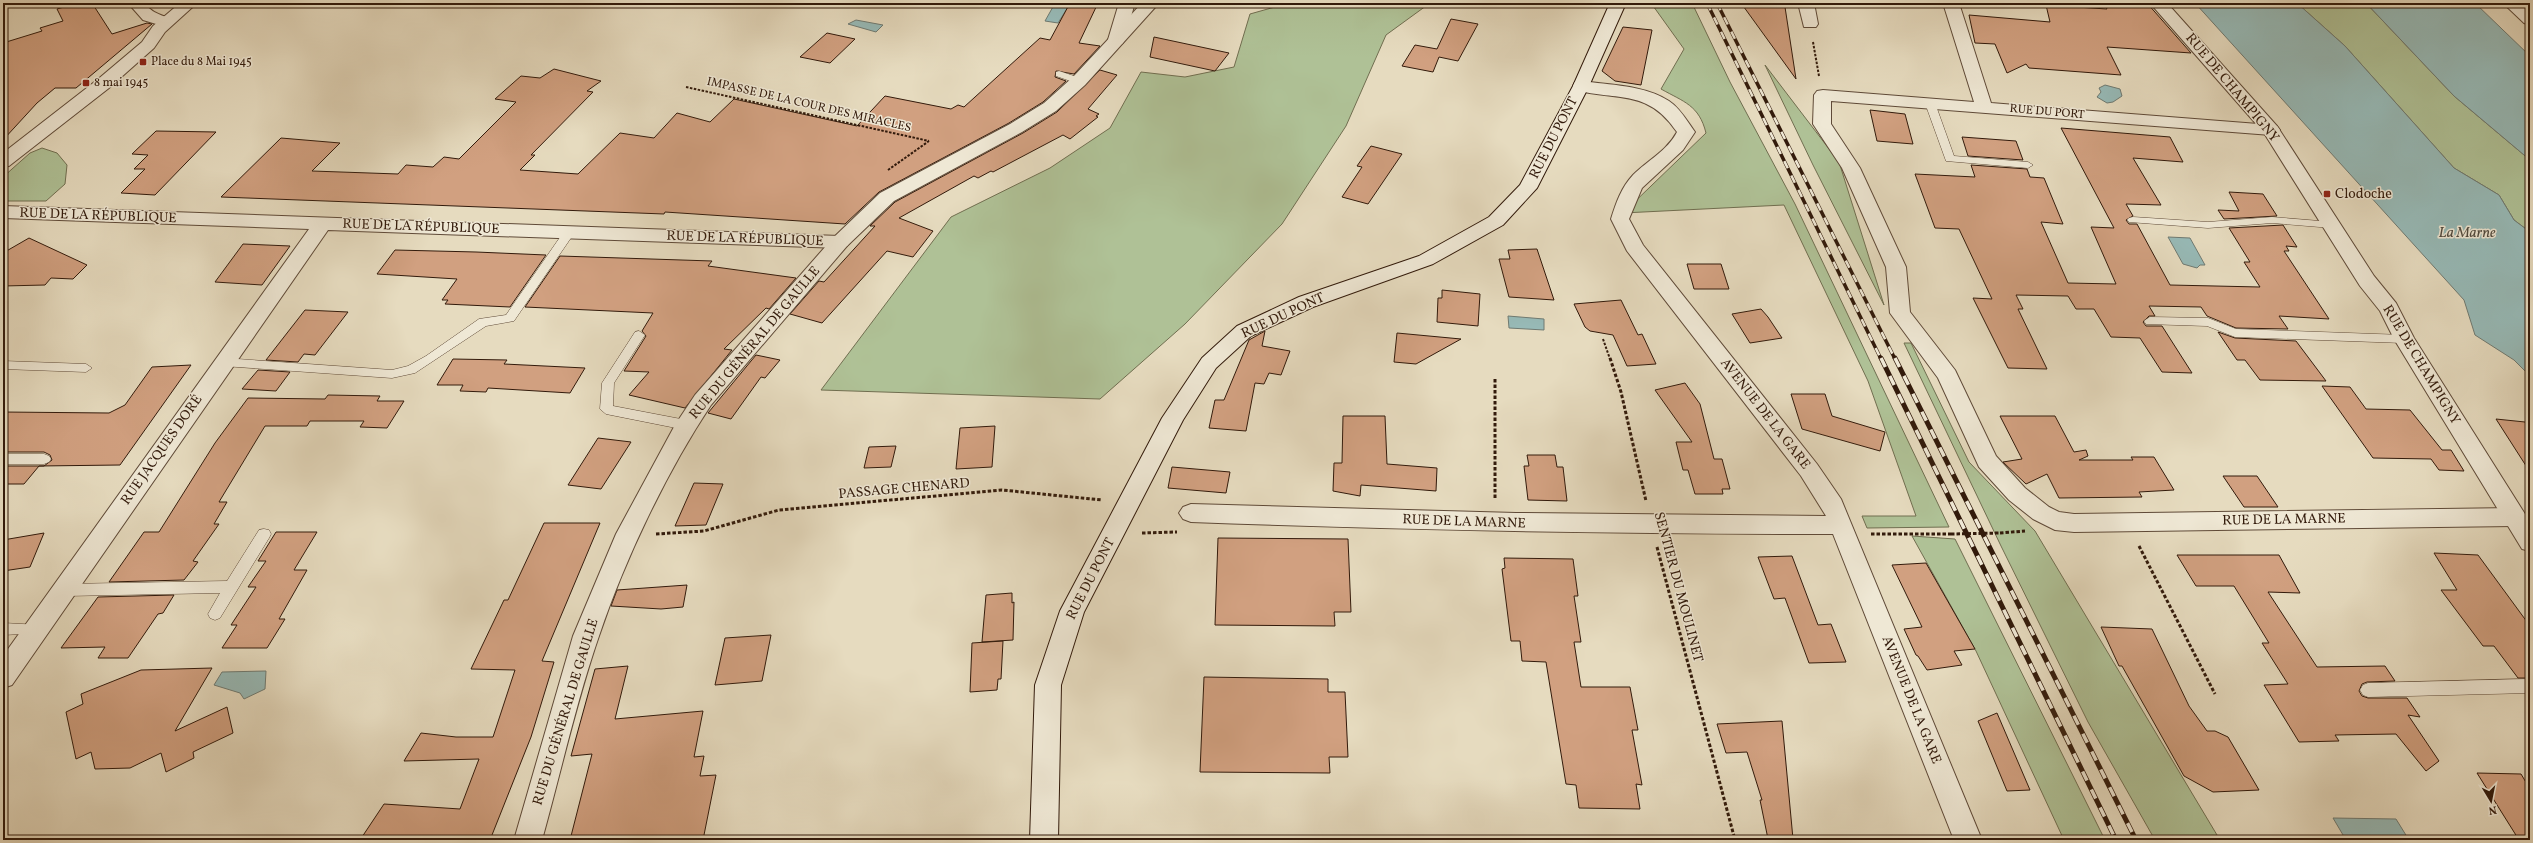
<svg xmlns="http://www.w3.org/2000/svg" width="2533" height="843" font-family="Vollkorn,serif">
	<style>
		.green { fill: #afc196; stroke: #706e50 }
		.water { fill: #97bab7; stroke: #6f7a72 }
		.building { fill: #d1a080; stroke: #321a0b }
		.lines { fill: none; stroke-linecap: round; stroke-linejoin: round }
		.service-casing { stroke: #5f4a38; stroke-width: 1 }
		.minor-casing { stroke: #5f4a38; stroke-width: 2 }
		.tertiary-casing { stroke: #5f4a38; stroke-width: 2 }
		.secondary-casing { stroke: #321a0b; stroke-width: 2 }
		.path-far1 { stroke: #321a0b; stroke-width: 2; stroke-dasharray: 2.5 1.5; stroke-linecap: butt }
		.path { stroke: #321a0b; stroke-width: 3; stroke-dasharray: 3.5 2; stroke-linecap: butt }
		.service { fill: #efe8d5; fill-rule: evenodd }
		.minor { fill: #efe8d5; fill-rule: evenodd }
		.tertiary { fill: #efe8d5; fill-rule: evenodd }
		.secondary { fill: #efe8d5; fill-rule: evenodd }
		.rail-far1-casing { stroke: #321a0b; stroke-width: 3.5 }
		.rail-casing { stroke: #321a0b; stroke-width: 5 }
		.rail-far1 { stroke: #efe8d5; stroke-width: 2.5; stroke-dasharray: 8; stroke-linecap: butt }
		.rail { stroke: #efe8d5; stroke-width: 3.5; stroke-dasharray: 10; stroke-linecap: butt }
		.path-bridge { stroke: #321a0b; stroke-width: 3; stroke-dasharray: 3.5 2; stroke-linecap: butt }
		.poi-dot { fill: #8f2418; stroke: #efe8d5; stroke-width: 1.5 }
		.labels { text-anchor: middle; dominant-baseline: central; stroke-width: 3; stroke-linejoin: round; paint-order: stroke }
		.far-poi-label { font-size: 12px; fill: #321a0b; stroke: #efe8d5; text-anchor: start }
		.far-street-label { font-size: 12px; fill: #321a0b; stroke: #efe8d5 }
		.street-label { font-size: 14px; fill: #321a0b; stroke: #efe8d5 }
		.poi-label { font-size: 14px; fill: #321a0b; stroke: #efe8d5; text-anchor: start }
		.water-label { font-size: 15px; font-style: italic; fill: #504a3f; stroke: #efe8d5 }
	</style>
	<rect width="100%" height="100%" fill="#e6dbbf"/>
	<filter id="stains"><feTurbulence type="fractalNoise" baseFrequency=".005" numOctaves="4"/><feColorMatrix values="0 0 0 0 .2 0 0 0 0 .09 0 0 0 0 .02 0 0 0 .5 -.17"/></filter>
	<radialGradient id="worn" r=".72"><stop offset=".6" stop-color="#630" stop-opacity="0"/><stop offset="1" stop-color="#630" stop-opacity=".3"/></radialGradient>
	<!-- green -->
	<path class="green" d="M1289,3H1430L1386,35L1346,126L1282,224L1185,324L1100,399L821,390L951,217L1050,168L1110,128L1141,72L1185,77L1234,67L1250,14Z
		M1651,3H1692L1730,82L1795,204L1949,527L1867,528L1862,516H1916L1868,381L1784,205L1623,213L1706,133C1699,105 1684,102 1661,89L1684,49Z
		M2297,3H2366L2454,96L2530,160V232L2514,220L2499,195L2454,168L2345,46Z
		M1765,65L1839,162L1884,305L1813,165Z
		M42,148L57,153L67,165L65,184L46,201H3V177L30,153Z
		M1904,343H1911L1969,462L2035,531L2220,840H2155L2088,722L2001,546Z
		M1912,536L1955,539L2105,840H2064L1976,651Z"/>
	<!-- water -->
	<path class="water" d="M2195,3H2297L2345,46L2454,168L2499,195L2514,220L2530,232V376L2514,360L2475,335L2464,300Z
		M2366,3H2475L2530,56V160L2454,96Z
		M1054,5L1068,7L1058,23L1045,21Z
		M856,20L883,25L876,32L848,24Z
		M2105,85L2120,89L2122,96L2113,102L2107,103L2097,97L2101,92L2099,88Z
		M2168,237L2190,238L2205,265H2200L2197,268L2183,264Z
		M1508,316L1544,319V330L1509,328Z
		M266,671L265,689L244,699L240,693L214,685L222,672Z
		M2333,818L2396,819L2409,840H2346Z"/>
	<!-- building -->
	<path class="building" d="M78,3H92L112,34L147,23L152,24L76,88H55L37,103L3,140V43L42,31L40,28L63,21L57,9Z
		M1070,3H1098L1079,43L1100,46L1074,74L1056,71L1055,77L1066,81L1043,102L1009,123L879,192L845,224L665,212L664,214L221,197L281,138L340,143L312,171L398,174L406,165L433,167L444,157L459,159L516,102L495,99L521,76L540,78L554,69L601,81L587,91L593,92L531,155H535L520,170L578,174L620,133L654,138L677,113L710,122L734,99L857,126L885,96L951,109L958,105L964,107L1040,38L1050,40Z
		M1741,3L1785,7L1796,79Z
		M2104,3H2147L2191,53L2107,47L2121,75L2029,68L2026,64L2007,73L1995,44L1975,43L1969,15L2050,22L2046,5L2107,9Z
		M1451,19L1478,24L1458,61L1439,57L1433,72L1402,66L1415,45L1437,49Z
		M1623,27L1652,30L1641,85L1615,81L1602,71Z
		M827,33L855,39L830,63L800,57Z
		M1154,37L1229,53L1215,71L1150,57Z
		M1100,70L1117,75L1088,109L1099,114L1096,116L1098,117L1070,139L1063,135L993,172L991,171L978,178L974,176L899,218L933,231L913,257L887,251L822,323L790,314L819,281L824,282L875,226H870L895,202L1023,133L1057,112Z
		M1870,110L1905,114L1913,144L1877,141Z
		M2061,128L2170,137L2183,162L2133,158L2161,205L2126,204L2133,216L2126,220L2129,224H2137L2170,285L2260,287L2244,262H2250L2229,228L2283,225L2297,247L2286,246L2289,251H2284L2329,319L2279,316L2288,329L2236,328L2207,316L2201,307L2149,306L2155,316H2149L2143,322L2146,326H2162L2192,373L2162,372L2140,338L2111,337L2094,309H2076L2068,296L2016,295L2023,309H2018L2047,369L2008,368L1973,298L1992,299L1959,229L1935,228L1915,174L1975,177L1971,165L2027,169L2030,177L2044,178L2063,224L2041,222L2068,283L2116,284L2091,227L2114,228Z
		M156,131L216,132L155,195L121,193L145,169H134L148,155L132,154Z
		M1962,137L2016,141L2023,160L1968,156Z
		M1371,146L1402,154L1368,204L1342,197L1362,167L1357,166Z
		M2229,192L2263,194L2277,216L2224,219L2218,210L2239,211Z
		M29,238L87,265L73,279L51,278L45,285L3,286V253Z
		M243,244L290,246L262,285L215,282Z
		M1537,249L1554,300L1509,297L1499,259H1510L1508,250Z
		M395,250L476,252L546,255L510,307L445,304L448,300H442L457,279L377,274Z
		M560,256L712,261L708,266L796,278L769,309L766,308L724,349L732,350L685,408L629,395L649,372L624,371L646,336L642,331L653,313L525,307Z
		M1687,264H1721L1729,289H1694Z
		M1442,290L1480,294L1478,326L1437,322L1438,298H1442Z
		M1621,300L1638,335L1642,334L1656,364L1627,366L1613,335L1590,331L1585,327L1574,304Z
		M1761,309L1768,317L1782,338L1750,343L1732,314Z
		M305,310L348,312L315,355L304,354L298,362L266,360Z
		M1265,331L1262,346L1290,351L1281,375L1269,373L1264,384L1255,383L1246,431L1209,428L1215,400H1224L1249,340Z
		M2218,332L2235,338L2296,341L2326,381L2260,380L2245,360H2237Z
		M1397,333L1461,339L1416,364L1394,362Z
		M756,355L780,360L765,378L761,377L731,419L708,413Z
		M453,359L507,360L504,364L585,368L570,393L488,388L486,392L460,391L463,385H437Z
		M191,365L120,465L39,466L24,484H3V466H44L52,460L50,455L44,452H3V412L109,413L125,405L152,367Z
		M258,370L290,372L276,391L242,389Z
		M1685,383L1700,404L1714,459H1722L1730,489H1722L1723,494H1695L1688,470H1683L1676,442H1692L1655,390Z
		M2322,386L2350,387L2366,409L2410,410L2442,450H2451L2464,471L2439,470L2431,459L2373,458Z
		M1791,394H1825L1832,416L1885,432L1880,451L1802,429Z
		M328,395L380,396L377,401H404L387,428L360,427L364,421H310L307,426H265L219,502H227L214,524H219L193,561L198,562L184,580L109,582L144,532H159L215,443L248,398L325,399Z
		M1343,416H1385L1387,464L1437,468L1436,491L1361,485L1360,496L1333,491L1334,463H1342Z
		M2000,416H2055L2074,452L2086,450L2088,456L2079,460H2133L2131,457H2154L2174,490L2139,492L2142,497L2059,498L2047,474L2026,484L2003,462L2022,459Z
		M2496,419L2525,422L2530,430V472Z
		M995,426L992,467L956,469L960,428Z
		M598,438L631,442L601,489L568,485Z
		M896,446L891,467L864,468L869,447Z
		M1527,455H1555L1557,467H1563L1567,501L1528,500L1524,466H1529Z
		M1172,467L1230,472L1226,493L1168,488Z
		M2223,476H2257L2278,507H2244Z
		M694,483L723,484L706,525L675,526Z
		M544,523H600L542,661L554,662L531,737L490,840H360L384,804L460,809L479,759L404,761L421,733L456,737H493L515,670L471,669L504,600H508Z
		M276,532H317L294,570H307L279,619H285L267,648H222L237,625H231L256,587H248L266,561H258Z
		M44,533L30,567L3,571V540Z
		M1218,538L1348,539L1351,612H1334L1335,626L1215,625Z
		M2434,553L2478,555L2530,626V678H2518L2494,646H2483L2441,590H2457Z
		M2177,555H2279L2300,593L2268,592L2317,667L2385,666L2395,681L2367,682L2362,684L2359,691L2362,696L2368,698H2407L2420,717L2408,715L2439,761L2426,771L2396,734L2335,735L2339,741L2299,742L2264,685L2288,684L2262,643H2269L2234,586H2196Z
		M1792,556L1818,625L1831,624L1846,662L1809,663L1785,598L1774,599L1758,557Z
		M1504,558L1573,559L1578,596H1574L1581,642H1574L1581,687H1630L1638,730H1632L1642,785L1636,784L1640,809L1579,808L1576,785L1566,784L1546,662L1522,661L1520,641H1511L1502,569L1505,568Z
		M1926,563L1975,649L1954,651L1962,665L1927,670L1918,656L1916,655L1904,629L1922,627L1892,565Z
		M687,585L683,607L661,609L611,606L617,590Z
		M1012,593V603L1014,602L1013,640L982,642L986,595Z
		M174,595L163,613L158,614L128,658H98L105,647L61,648L98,597Z
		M2101,627L2152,629L2189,706L2207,731H2215L2228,737L2259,790L2213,792L2184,776L2122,666H2119Z
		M771,635L762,681L715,685L725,638Z
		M1003,641L1001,679H998L997,690L970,692L972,643Z
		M628,666L615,719L703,711L694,757L704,756L700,776L716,775L703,840H570L592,754L571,756L595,669Z
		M212,668L175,731L227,707L233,733L193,752L194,758L166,772L161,753L130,768L95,769L91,752L76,759L66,712L83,704L81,694L141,670Z
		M1204,677L1328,679V692H1345L1348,757H1329L1330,773L1200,772Z
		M1997,713L2030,790L2007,791L1978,721Z
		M1782,721L1793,839H1768L1760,800H1762L1747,752L1726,753L1717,724Z
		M2477,773L2521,774L2530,789V840H2519Z"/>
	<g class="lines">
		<defs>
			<path id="service" d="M1059,71L1083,79L1084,81L1079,84L1056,76V72Z
				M1930,100L1935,103L1954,156L2028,162L2033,165L2028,168L1946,161L1925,103Z
				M2133,217L2208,222L2272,217L2332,222L2338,225L2332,228L2272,223L2208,228L2129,222L2127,220L2129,218Z
				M569,228L575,232L514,321L486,326L415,373L392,378L223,366L217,362L223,358L392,370L408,366L426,356L479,319L506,315L565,230Z
				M2150,317L2208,318L2236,329L2404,335L2410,339L2404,343L2235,337L2207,326L2146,324L2144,321Z
				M639,331L645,335L614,383L613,406L686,420L693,425L691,428L686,430L606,414L600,409L602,383L635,332Z
				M3,361L86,364L92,368L86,372L3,369Z
				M3,454H44L49,456L51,459L49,462L44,464H3Z
				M264,529L269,530L271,534L269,538L220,618L215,620L210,618L208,614L220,593L65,596L60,594L58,590L60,586L65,584L227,581L259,530Z
				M3,623L41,625L43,629L41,633L3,635Z
				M2530,679V693L2368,697L2363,695L2360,690L2363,685L2368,683Z"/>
			<path id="minor" d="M128,3H144C155,17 169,15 174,22L166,27L143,20Z
				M1119,3H1135L1123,43L1115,48L1107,43Z
				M1798,3H1814L1818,24L1816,27H1804Z
				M1943,3H1959L1991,103L2271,125L2277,126L2280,130L2277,134L2271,135L1831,101V124L1860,168L1906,267L1910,312L1955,370L1996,456L2025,488L2049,507L2059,512L2074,514L2514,508L2522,511L2526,517L2522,523L2514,526L2074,532L2055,530L2033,519L2009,500L1979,467L1938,378L1890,313L1886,267L1842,168L1813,124L1814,95L1817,91L1823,90L1974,102Z
				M2503,3H2520L2530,12V25L2524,23Z
				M1581,81C1609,85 1645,85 1669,101C1680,108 1687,121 1695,132L1683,150L1642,188L1629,219L1643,245L1817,464L1841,499L1982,840H1954L1833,534C1619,534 1405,530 1191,522L1183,519L1179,513L1183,507L1191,504L1516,513L1826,516L1801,476L1627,251L1611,219C1616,203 1621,188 1633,175C1648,160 1667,151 1677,132C1648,89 1619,101 1575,90L1573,86L1575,82Z
				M3,206L840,236L847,238L850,242L847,246L840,248L328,230L12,685L3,688V656L309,229L3,218Z"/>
			<path id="tertiary" d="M180,3H197L165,32L154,48L109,88L9,166L3,167V153L97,80L142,42L153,26Z
				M1142,3H1159L1085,85L1056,111L1022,132L894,201L847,246L711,405C666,473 625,559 599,636C576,702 561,772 542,840H514L573,636L616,534L675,425L695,395L833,238L880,193L1010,124L1044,103L1073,77Z
				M2150,3H2167L2277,126L2374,276L2396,303L2414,338L2530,522V551L2522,549L2394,339L2380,311L2360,286L2264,133Z"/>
			<path id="secondary" d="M1610,3H1626L1589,86L1537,188L1503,225L1433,264L1313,307L1251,336L1216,368L1183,420L1084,612L1061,685L1058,840H1030L1035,685L1060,611L1162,418L1202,358L1237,326L1299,297L1419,256L1489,217L1520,185L1573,86Z"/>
		</defs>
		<!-- service casing -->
		<use href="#service" class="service-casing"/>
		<!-- minor casing -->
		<use href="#minor" class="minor-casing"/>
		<!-- tertiary casing -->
		<use href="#tertiary" class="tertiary-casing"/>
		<!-- secondary casing -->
		<use href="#secondary" class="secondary-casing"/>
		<!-- path-far1 -->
		<path class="path-far1" d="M2526,39L2530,43
			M1813,42L1819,76
			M686,87L929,141
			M888,170L929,141
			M1603,339L1610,359"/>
		<!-- path -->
		<path class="path" d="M1610,358L1621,392L1646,501
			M1495,379V498
			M1142,533L1177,532
			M2000,533L2025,531
			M656,534L704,531L779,510L1002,490L1102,500
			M1871,534H1951
			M2139,546L2215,694
			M1657,547L1735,840"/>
		<!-- service -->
		<use href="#service" class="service"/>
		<!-- minor -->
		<use href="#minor" class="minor"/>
		<!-- tertiary -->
		<use href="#tertiary" class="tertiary"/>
		<!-- secondary -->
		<use href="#secondary" class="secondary"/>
		<defs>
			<path id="rail-far1" d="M1707,3L1881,359
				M1717,3L1895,359"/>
			<path id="rail" d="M1881,358L2116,840
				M1895,358L2136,840"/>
		</defs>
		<!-- rail-far1 casing -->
		<use href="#rail-far1" class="rail-far1-casing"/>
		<!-- rail casing -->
		<use href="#rail" class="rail-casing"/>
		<!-- rail-far1 -->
		<use href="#rail-far1" class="rail-far1"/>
		<!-- rail -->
		<use href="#rail" class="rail"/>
		<!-- path-bridge -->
		<path class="path-bridge" d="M1951,534L2000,533"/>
	</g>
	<!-- markers -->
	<g class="poi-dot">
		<rect x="139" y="58" width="8" height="8" rx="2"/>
		<rect x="82" y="79" width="8" height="8" rx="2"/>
		<rect x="2323" y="190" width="8" height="8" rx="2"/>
	</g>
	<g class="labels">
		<!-- far-poi labels -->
		<g class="far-poi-label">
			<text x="151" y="62">Place du 8 Mai 1945</text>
			<text x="94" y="83">8 mai 1945</text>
		</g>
		<!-- far-street labels -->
		<g class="far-street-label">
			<text transform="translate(809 105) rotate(13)">IMPASSE DE LA COUR DES MIRACLES</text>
			<text transform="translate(2047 112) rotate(5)">RUE DU PORT</text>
		</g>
		<!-- street labels -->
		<g class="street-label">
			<text transform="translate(2232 88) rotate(50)">RUE DE CHAMPIGNY</text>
			<text transform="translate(1554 138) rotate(-63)">RUE DU PONT</text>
			<text transform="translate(98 216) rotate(2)">RUE DE LA RÉPUBLIQUE</text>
			<text transform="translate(421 227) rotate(2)">RUE DE LA RÉPUBLIQUE</text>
			<text transform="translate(745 239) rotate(2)">RUE DE LA RÉPUBLIQUE</text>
			<text transform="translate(1283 316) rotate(-25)">RUE DU PONT</text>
			<text transform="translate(755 343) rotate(-50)">RUE DU GÉNÉRAL DE GAULLE</text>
			<text transform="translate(2421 365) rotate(59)">RUE DE CHAMPIGNY</text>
			<text transform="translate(1765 414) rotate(52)">AVENUE DE LA GARE</text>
			<text transform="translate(162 450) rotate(-55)">RUE JACQUES DORÉ</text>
			<text transform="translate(904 489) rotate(-5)">PASSAGE CHENARD</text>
			<text transform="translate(2284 520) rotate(-1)">RUE DE LA MARNE</text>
			<text transform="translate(1464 522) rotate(2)">RUE DE LA MARNE</text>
			<text transform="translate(1091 579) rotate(-63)">RUE DU PONT</text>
			<text transform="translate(1678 587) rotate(75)">SENTIER DU MOULINET</text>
			<text transform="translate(1911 700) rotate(68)">AVENUE DE LA GARE</text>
			<text transform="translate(566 712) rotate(-73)">RUE DU GÉNÉRAL DE GAULLE</text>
		</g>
		<!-- poi labels -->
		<g class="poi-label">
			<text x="2335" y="194">Clodoche</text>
		</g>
		<!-- water labels -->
		<g class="water-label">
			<text x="2467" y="233">La Marne</text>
		</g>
	</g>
	<!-- margin -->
	<rect width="2533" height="843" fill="none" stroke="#e6dbbf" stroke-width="16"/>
	<rect x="4" y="4" width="2525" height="835" fill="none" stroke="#321a0b" stroke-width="2"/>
	<rect x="8" y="8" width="2517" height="827" fill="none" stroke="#321a0b"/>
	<!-- north arrow -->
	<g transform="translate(2491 801) rotate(170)" stroke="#efe8d5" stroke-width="3" paint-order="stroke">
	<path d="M0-3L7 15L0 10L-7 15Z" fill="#321a0b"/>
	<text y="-6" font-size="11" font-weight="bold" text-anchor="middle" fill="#321a0b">N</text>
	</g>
	<rect width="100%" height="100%" filter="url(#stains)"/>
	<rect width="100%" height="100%" fill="url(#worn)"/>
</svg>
